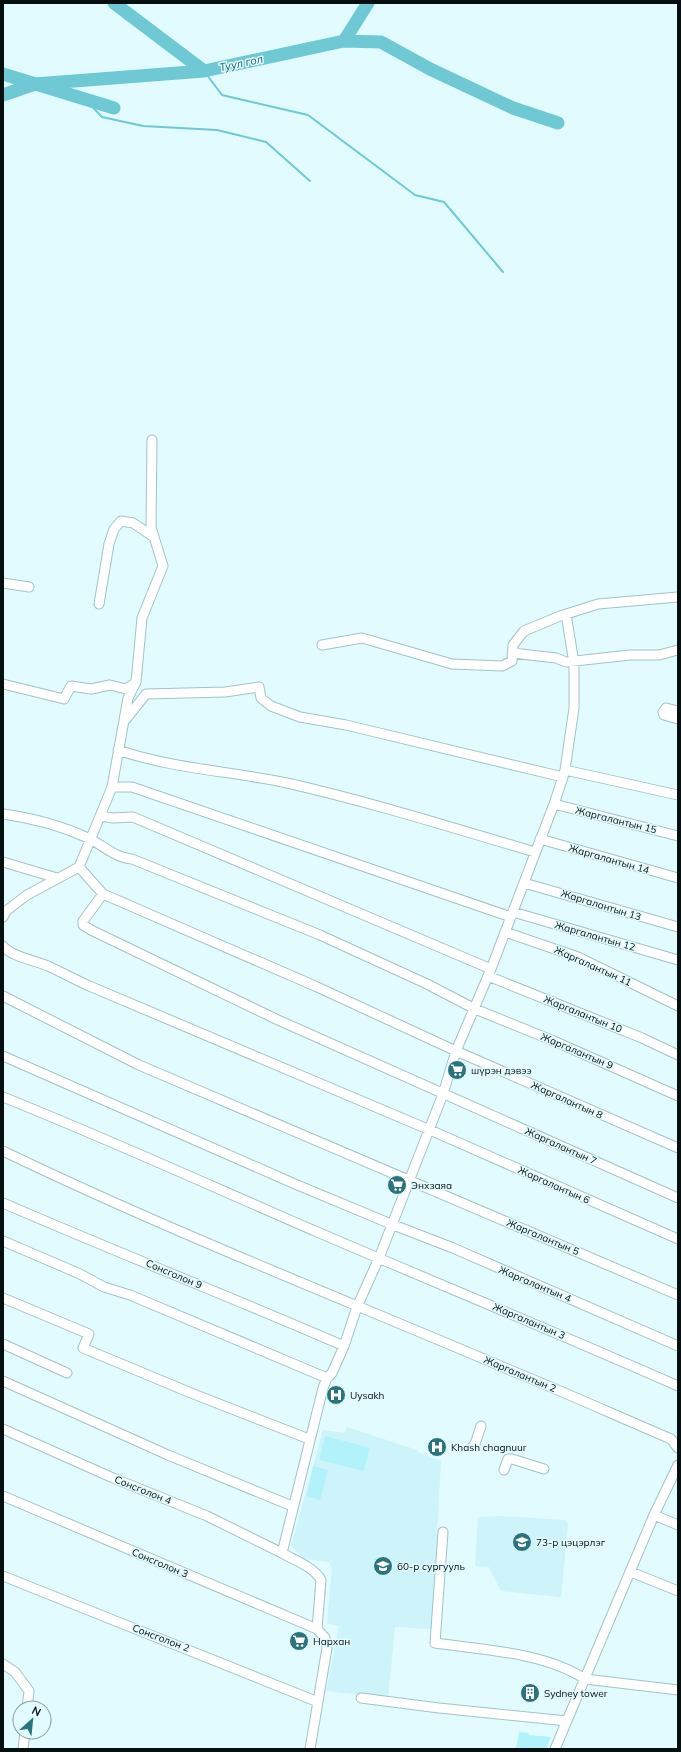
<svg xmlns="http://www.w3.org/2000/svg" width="681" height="1752" font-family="Mulish,sans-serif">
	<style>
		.built { fill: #ccf4fa }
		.green { fill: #b2f2fa }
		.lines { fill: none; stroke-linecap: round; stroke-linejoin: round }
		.stream { stroke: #6ec9d4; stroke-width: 2 }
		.river { stroke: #6ec9d4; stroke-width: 13 }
		.minor-casing { stroke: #a4c2c5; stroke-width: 11 }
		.minor { stroke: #fff; stroke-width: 9 }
		.labels { text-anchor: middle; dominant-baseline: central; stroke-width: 3; stroke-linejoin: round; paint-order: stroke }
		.street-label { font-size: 10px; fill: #050f10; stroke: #e2fbfe }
		.poi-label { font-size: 10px; fill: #050f10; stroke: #e2fbfe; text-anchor: start }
		.water-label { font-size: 11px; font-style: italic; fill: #146169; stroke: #e2fbfe }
	</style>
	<rect width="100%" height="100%" fill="#e2fbfe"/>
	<!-- built -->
	<path class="built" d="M347,1427L417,1450L418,1452L441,1461L432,1629L395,1627L388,1698L326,1691L339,1626L327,1623L332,1569L329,1562L305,1559L291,1546L323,1430L345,1433Z
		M500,1516L565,1520L568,1524L561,1597L501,1591L489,1567L475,1566L478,1517Z"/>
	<!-- green -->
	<path class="green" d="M325,1436L370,1448L364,1471L319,1460Z
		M313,1466L328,1470L320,1500L307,1496Z
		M519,1732L529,1733V1735L551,1737L546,1749H515L517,1744Z"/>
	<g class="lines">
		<!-- stream -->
		<path class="stream" d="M204,71L222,95L308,115L415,195L444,202L503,272
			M85,99L102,117L143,126L217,130L266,142L310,181"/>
		<!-- river -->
		<path class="river" d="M114,3L204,71L344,41L368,3
			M344,41L381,42L430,69L513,108L558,123
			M3,74L114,108
			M3,95L35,84L204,71"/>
		<defs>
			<path id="minor" d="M3,583L29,587
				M99,604L109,544L114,529L121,521L133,523L154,537
				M322,645L362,638L452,664L502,666L512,661L513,645L524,631L560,616L598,604L678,597
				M513,653L556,658L566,662L630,655H659L678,650
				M3,684L64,699L71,686L91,689L110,685L126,689L135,683
				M678,711L666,708L663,712L664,715L678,719
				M126,719L146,694L225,692L259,687L261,698L271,706L300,717L346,725L563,777L565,770L678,795
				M118,750C173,769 231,771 287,783C371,802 453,828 535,852
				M565,770L574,708V663L566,614
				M112,787H132L511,917
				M554,804L678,836
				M3,814C32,818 62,826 88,838C103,845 115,858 132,859L320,935L427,984L475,1009L554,1041L678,1096
				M100,816L113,818L133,817L491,969
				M540,839L678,878
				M3,862L57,878
				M79,867L103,894L315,986L456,1051L678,1148
				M524,883L678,927
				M103,894L83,921V925L91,930L278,1020L678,1198
				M513,912L678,960
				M3,917L6,911L27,895L79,867L112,787L128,698L136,682L142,618L163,566L151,527L152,440
				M505,932L578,957L678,1006
				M3,946C10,956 36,961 48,966C61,972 74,979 87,985L430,1130L678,1239
				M488,976L642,1038L678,1055
				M3,996L139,1065L678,1295
				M3,1056L295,1184L391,1224L453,1248L678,1346
				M3,1097C108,1139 211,1186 315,1231C436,1283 558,1333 678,1386
				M3,1151C169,1231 341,1298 510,1370C564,1392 617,1416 671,1439L678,1448
				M3,1203C116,1252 231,1297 344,1346
				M3,1241L80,1274L104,1287L130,1295L327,1378
				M3,1298L89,1334L83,1348L191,1393L309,1439
				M3,1344L67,1373
				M3,1381L168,1455L292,1506
				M3,1429L113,1478L207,1516L282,1553
				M473,1446L475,1444L481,1426
				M504,1470L508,1459H512L544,1469
				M3,1496L317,1629
				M654,1515L678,1525
				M443,1532L435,1643C483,1650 544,1652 585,1679L678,1690
				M631,1572L678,1591
				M3,1576L318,1702
				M3,1664L15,1672L29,1691L27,1708
				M361,1698L439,1708L567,1721
				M23,1749L25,1732
				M310,1749L327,1648L325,1638L317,1629L321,1580C314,1567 294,1560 282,1553L323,1388L327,1378L332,1373L344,1346L357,1307L379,1258L443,1094L456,1051L491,969L554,804L563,777
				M555,1749L654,1515L678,1465"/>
		</defs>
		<!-- minor casing -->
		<use href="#minor" class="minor-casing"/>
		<!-- minor -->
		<use href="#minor" class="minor"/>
	</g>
	<!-- icons -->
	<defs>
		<symbol id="supermarket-disc" viewBox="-11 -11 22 22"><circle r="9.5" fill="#2b747d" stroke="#e2fbfe"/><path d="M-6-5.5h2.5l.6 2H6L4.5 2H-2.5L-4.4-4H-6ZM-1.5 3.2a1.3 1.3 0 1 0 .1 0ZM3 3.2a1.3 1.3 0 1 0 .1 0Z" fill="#fff"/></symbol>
		<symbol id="hospital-disc" viewBox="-11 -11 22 22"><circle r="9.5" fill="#2b747d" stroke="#e2fbfe"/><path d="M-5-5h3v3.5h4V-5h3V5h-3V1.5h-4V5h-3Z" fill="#fff"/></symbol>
		<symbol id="school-disc" viewBox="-11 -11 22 22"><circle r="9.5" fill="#2b747d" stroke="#e2fbfe"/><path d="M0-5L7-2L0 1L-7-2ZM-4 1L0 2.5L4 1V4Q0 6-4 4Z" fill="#fff"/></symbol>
		<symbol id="building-disc" viewBox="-11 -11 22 22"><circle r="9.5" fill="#2b747d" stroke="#e2fbfe"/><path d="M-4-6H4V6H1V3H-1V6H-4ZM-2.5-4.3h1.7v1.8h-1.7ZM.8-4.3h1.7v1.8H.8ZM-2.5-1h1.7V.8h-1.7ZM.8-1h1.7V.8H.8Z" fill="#fff"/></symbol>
	</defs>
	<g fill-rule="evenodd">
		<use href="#supermarket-disc" x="446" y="1059" width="22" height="22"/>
		<use href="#supermarket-disc" x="386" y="1174" width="22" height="22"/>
		<use href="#hospital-disc" x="325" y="1384" width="22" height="22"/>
		<use href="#hospital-disc" x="426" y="1436" width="22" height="22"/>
		<use href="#school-disc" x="511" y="1531" width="22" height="22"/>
		<use href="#school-disc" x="372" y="1555" width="22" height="22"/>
		<use href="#supermarket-disc" x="288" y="1630" width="22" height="22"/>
		<use href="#building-disc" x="519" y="1682" width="22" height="22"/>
	</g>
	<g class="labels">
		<!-- street labels -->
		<g class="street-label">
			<text transform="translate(616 820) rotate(14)">Жаргалантын 15</text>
			<text transform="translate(609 859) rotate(16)">Жаргалантын 14</text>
			<text transform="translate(601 905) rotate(17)">Жаргалантын 13</text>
			<text transform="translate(595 936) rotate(16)">Жаргалантын 12</text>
			<text transform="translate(593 966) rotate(24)">Жаргалантын 11</text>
			<text transform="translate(583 1014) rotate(22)">Жаргалантын 10</text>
			<text transform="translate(577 1051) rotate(23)">Жаргалантын 9</text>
			<text transform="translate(567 1100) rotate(24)">Жаргалантын 8</text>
			<text transform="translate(561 1146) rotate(24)">Жаргалантын 7</text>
			<text transform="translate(554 1185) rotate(24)">Жаргалантын 6</text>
			<text transform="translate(543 1237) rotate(23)">Жаргалантын 5</text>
			<text transform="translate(174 1274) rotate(23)">Сонсголон 9</text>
			<text transform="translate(535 1284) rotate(23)">Жаргалантын 4</text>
			<text transform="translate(529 1321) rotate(23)">Жаргалантын 3</text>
			<text transform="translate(520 1374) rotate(23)">Жаргалантын 2</text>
			<text transform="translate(143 1490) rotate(22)">Сонсголон 4</text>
			<text transform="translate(160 1563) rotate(23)">Сонсголон 3</text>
			<text transform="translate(161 1638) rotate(21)">Сонсголон 2</text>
		</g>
		<!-- poi labels -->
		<g class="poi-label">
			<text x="471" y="1070">шүрэн дэвээ</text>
			<text x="411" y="1185">Энхзаяа</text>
			<text x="350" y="1395">Uysakh</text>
			<text x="451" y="1447">Khash chagnuur</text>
			<text x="536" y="1542">73-р цэцэрлэг</text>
			<text x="397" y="1566">60-р сургууль</text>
			<text x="313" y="1641">Нархан</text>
			<text x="544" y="1693">Sydney tower</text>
		</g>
		<!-- water labels -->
		<g class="water-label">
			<text transform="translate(241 63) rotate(-12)">Туул гол</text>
		</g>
	</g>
	<!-- border -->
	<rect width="681" height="1752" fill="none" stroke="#050f10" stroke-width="8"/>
	<!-- north arrow -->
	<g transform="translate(32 1720) rotate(27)"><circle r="19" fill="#e2fbfe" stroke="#8a9d9f"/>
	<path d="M0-3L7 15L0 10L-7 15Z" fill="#2b747d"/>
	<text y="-6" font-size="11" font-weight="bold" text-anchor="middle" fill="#050f10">N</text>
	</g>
</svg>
